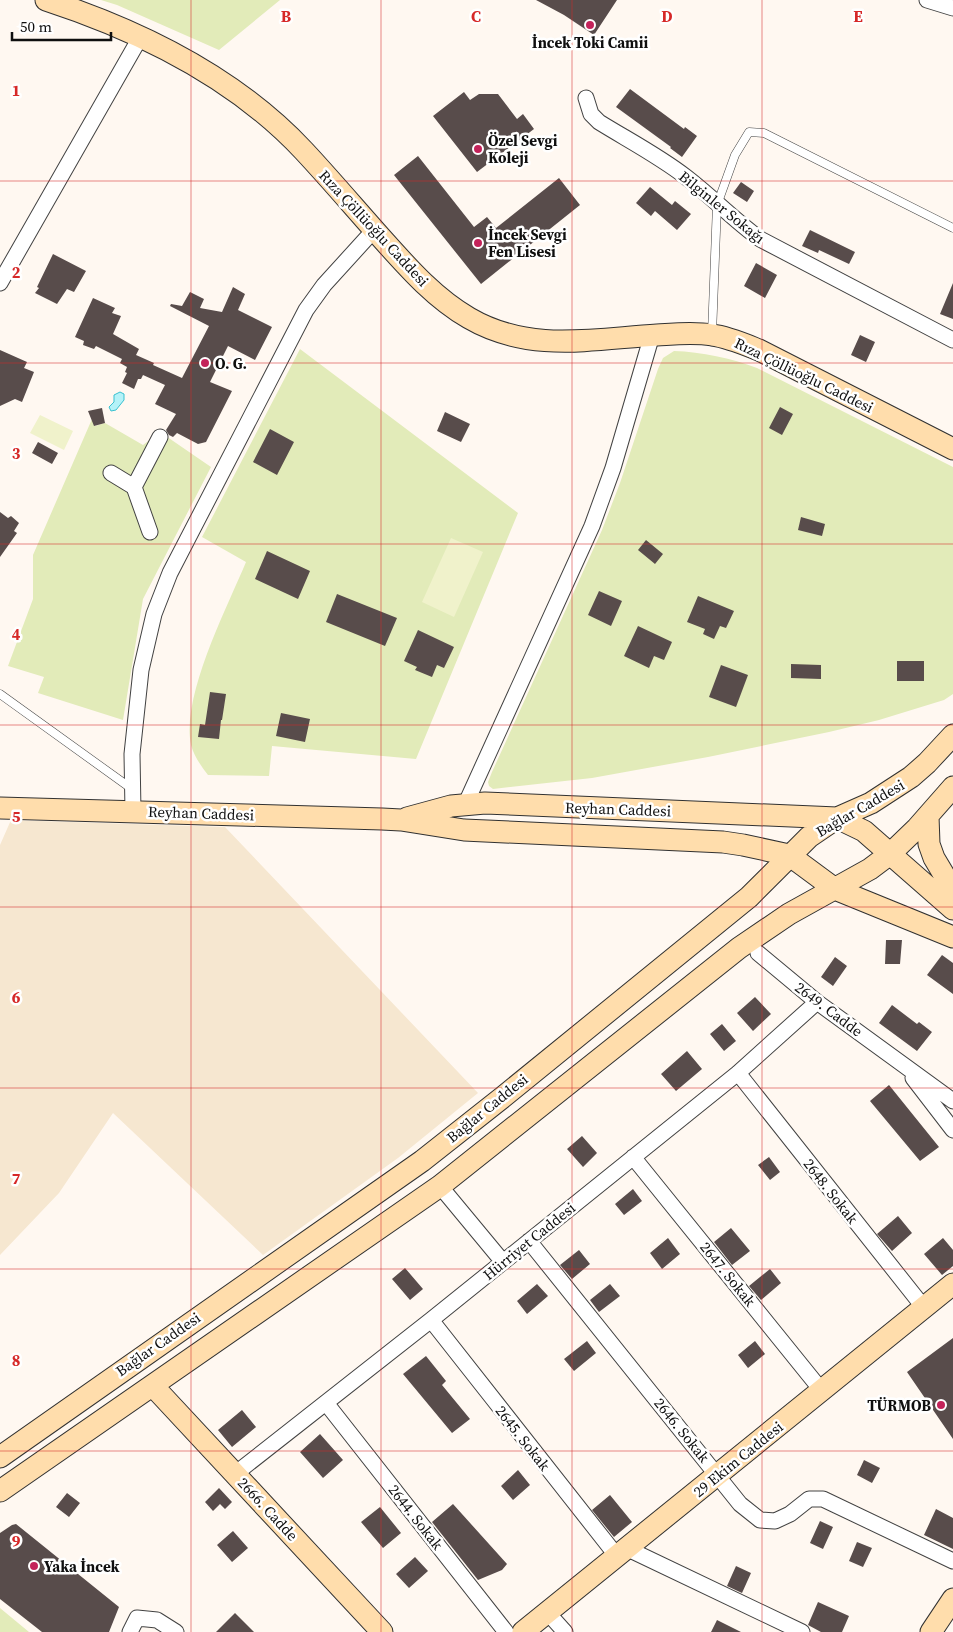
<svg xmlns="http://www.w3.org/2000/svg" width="953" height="1632" font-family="'Source Serif 4',serif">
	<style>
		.farmland { fill: #f6e7d0 }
		.green { fill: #e2ebb9 }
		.pitch { fill: #f0f2cb }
		.water { fill: #b4f2f8; stroke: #39c1d0 }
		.building { fill: #584c4b }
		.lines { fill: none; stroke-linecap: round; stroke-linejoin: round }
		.lane-casing { stroke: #424242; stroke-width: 9 }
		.street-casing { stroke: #424242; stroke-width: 17 }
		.secondary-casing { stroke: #313131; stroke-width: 23 }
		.lane { stroke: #fff; stroke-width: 8 }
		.street { stroke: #fff; stroke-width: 15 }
		.secondary { stroke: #ffddac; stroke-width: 21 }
		.grid { fill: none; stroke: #d62828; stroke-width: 1; stroke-opacity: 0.55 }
		.poi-dot { fill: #c3235a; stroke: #fff; stroke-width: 2 }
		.labels { text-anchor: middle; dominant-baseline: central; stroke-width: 5; stroke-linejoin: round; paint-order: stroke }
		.poi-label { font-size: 15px; font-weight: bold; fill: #0f0f0f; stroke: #fff; text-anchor: start }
		.street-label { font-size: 15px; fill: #0f0f0f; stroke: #fff }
		.grid-label { font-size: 16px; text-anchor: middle; font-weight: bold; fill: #d62828; stroke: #fff; stroke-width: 5; stroke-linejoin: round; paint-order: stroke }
	</style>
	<rect width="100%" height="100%" fill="#fff8f1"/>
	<!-- farmland -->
	<path class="farmland" d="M11,820L225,827L478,1093L398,1158L263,1255L113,1113L59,1193L0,1255V845Z"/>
	<!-- green -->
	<path class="green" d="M101,0H280L219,50L117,5Z
		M300,349L518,513L416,759L272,746L269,776L208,775C201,766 194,756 191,745C181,696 227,608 246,562L202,537Z
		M674,351C702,352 731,358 757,368L953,467V694L944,700L879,720L829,732L708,757L592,778L493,789L489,786L488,782L492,772L602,530L620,483L658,369L663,358Z
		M92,419L95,426L105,423L143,445L160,432L211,467L143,599L123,720L38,693L44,677L8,666L33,599V555Z
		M0,1608L29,1632H0Z"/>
	<!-- pitch -->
	<path class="pitch" d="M40,415L73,431L64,450L30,433Z
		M451,538L483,552L454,617L422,602Z"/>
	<!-- water -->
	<path class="water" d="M120,392L124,394V400L116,410L111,411L109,407L114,402V395Z"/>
	<!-- building -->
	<path class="building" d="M536,0H617L594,35L564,15Z
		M630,89L684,129L685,127L697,136L682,157L670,148L671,147L616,107Z
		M464,92L470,100L479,94H498L517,119L523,114L534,129L477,172L433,116Z
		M418,156L474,227L487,217L496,228L559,178L580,205L481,284L394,175Z
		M741,182L754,191L747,202L733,193Z
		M650,187L672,205L675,201L691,214L677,230L655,211L651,216L636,203Z
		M810,230L855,252L849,264L819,250L818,253L802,246Z
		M53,254L86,271L74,292L67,289L57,304L35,293L39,288L37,287Z
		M756,263L777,275L765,298L744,286Z
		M953,283V319L940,314Z
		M233,287L245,294L238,310L272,327L255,360L228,346L210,382L232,391L206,442L198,444L177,433L173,437L169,435L166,430L176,414L155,404L165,385L143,375L141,379H138L134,389L122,383L127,373L125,372L127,367L120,363L122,359L96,346L94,349L83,345L84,341L75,337L93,298L115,308L112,313L121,316L113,334L139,349L136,355L154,363L153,365L182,378L209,326L170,306L171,304L182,306L190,292L204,299L200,308L222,312Z
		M860,335L875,342L866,362L851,355Z
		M0,350L27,362L24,368L34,372L22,402L15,399L0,406Z
		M780,407L793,414L782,435L769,428Z
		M102,408L105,423L94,426L88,411Z
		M445,412L470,424L461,442L437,431Z
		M270,429L294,442L277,475L253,462Z
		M38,442L58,453L52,464L32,453Z
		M0,512L8,518L11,516L19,523L14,531L17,533L0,557Z
		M801,517L825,524L822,536L798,530Z
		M646,540L663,554L655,564L638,550Z
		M267,551L310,571L298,599L255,579Z
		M599,591L622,601L611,626L588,615Z
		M337,594L397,618L385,646L326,622Z
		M698,596L734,611L726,628L720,626L714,639L703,634L705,629L687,622Z
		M638,626L672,642L664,660L654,656L649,668L624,656Z
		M418,630L454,647L444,668L437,665L432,677L415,670L417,667L404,661Z
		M897,661H924V681H897Z
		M791,664L821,665V679L791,678Z
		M721,665L748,675L736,707L709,697Z
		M210,692L226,694L222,720H221L219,739L198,737L200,724L205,725Z
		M281,713L310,719L305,742L276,736Z
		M886,940H902L900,964H885Z
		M942,955L953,963V994L927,975Z
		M835,957L847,966L833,986L821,977Z
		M755,997L771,1014L753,1031L737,1013Z
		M892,1005L917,1024L919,1022L932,1032L917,1051L879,1023Z
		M722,1024L736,1041L724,1051L710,1034Z
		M687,1051L702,1069L676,1091L661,1074Z
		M889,1085L939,1147L920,1161L870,1101Z
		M582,1136L597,1153L583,1167L567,1149Z
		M769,1157L780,1172L770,1180L758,1165Z
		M633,1189L642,1201L624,1215L615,1204Z
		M898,1216L912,1233L892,1251L877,1234Z
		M731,1228L750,1251L732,1265L714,1242Z
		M668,1238L680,1254L662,1269L650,1253Z
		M943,1238L953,1250V1266L942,1275L924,1254Z
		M579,1250L590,1264L572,1279L560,1265Z
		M405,1268L423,1289L410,1300L392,1279Z
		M770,1269L781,1283L761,1300L749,1286Z
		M537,1284L548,1296L527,1314L517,1301Z
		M610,1284L620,1296L599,1312L590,1300Z
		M953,1338V1439L907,1372Z
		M587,1341L596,1353L574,1371L564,1359Z
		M755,1341L765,1354L748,1368L738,1355Z
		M426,1356L446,1381L442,1385L470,1419L452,1433L403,1374Z
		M242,1410L256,1427L232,1447L218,1430Z
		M320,1434L343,1460L323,1478L300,1452Z
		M864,1460L880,1468L872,1483L857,1475Z
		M518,1470L530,1485L513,1500L501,1486Z
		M219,1488L232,1502L225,1509L220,1504L213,1511L205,1502Z
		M67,1493L80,1503L69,1517L56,1507Z
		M610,1495L632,1522L614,1537L592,1510Z
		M453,1504L507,1564L502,1570L478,1580L432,1522Z
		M380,1507L401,1533L383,1548L361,1522Z
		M936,1509L953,1518V1549L924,1535Z
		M820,1521L833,1527L823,1549L810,1543Z
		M16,1524L119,1607L109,1632H42L0,1599V1533L12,1525Z
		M233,1531L248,1548L232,1562L217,1545Z
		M857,1542L872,1548L863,1567L849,1561Z
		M415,1557L428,1571L409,1588L396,1574Z
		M736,1566L751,1573L742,1593L727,1586Z
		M818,1602L849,1616L842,1632H821L808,1625Z
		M235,1613L254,1632H216Z
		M717,1620L741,1632H711Z"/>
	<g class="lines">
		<defs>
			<path id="lane" d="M712,334L717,205L735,155L749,132L764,133L953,228
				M0,694L132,789"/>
			<path id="street" d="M927,0L953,8
				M586,98L591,114L599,122C628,140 659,156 686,177C712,197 734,220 760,239L953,340
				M0,283L141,36
				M111,473L134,487
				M150,532L134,487L160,437
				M466,803L592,526L613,468L652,335
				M133,811L132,754L141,670L154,614L170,573L306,310L324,285L374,230
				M758,953L817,1002L953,1101
				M738,1073L925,1309
				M913,1078L953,1130
				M633,1157L822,1391
				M440,1186L503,1262
				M529,1241L740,1504L760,1520L775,1521L790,1514L809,1499H823L953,1561
				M431,1320L616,1555
				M326,1403L506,1632
				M235,1474L431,1320L738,1073L817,1002
				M626,1548L802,1632
				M547,1612L565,1632
				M130,1632L137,1618L157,1620L176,1632"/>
			<path id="secondary" d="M46,0C141,31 235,77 304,151C332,181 358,212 385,242C410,270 436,299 469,318C529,353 592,339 657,335C675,334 694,332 712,335C728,337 744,344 759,350L953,449
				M0,808L382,819L401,820L464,830L616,837L723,842L743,845L789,855L835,889L953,937
				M928,816L929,844L934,858L953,890
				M407,818L451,806L485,803L837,818L864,831L953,909
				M153,1386L382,1632
				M0,1457L422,1161L503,1097L749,897L809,837L837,818L871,803L911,777L927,763L953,735
				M0,1491L440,1186L739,948L789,914L870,869L890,854L917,828L953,787
				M523,1632L953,1284
				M931,1632L953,1599"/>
		</defs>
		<!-- lane casing -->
		<use href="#lane" class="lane-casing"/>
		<!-- street casing -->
		<use href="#street" class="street-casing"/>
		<!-- secondary casing -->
		<use href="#secondary" class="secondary-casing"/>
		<!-- lane -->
		<use href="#lane" class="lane"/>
		<!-- street -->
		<use href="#street" class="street"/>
		<!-- secondary -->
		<use href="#secondary" class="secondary"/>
	</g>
	<!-- grid -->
	<path class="grid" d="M191,0V1632M381,0V1632M572,0V1632M762,0V1632M0,181H953M0,363H953M0,544H953M0,725H953M0,907H953M0,1088H953M0,1269H953M0,1451H953"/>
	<!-- markers -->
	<g class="poi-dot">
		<circle cx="590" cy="25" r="5"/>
		<circle cx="478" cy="149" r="5"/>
		<circle cx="478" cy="243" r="5"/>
		<circle cx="205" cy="363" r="5"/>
		<circle cx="941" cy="1405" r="5"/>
		<circle cx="34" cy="1566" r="5"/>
	</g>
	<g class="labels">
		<!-- poi labels -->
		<g class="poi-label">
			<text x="590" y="42" text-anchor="middle">İncek Toki Camii</text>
			<text x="488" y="140">Özel Sevgi<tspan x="488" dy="17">Koleji</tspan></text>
			<text x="488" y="234">İncek Sevgi<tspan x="488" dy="17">Fen Lisesi</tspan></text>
			<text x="215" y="363">O. G.</text>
			<text x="931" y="1405" text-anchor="end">TÜRMOB</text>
			<text x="44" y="1566">Yaka İncek</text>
		</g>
		<!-- street labels -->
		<g class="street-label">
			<text transform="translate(722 207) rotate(39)">Bilginler Sokağı</text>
			<text transform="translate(374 228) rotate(47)">Rıza Çöllüoğlu Caddesi</text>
			<text transform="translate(804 375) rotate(26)">Rıza Çöllüoğlu Caddesi</text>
			<text transform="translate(860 808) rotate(-30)">Bağlar Caddesi</text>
			<text transform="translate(618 809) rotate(2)">Reyhan Caddesi</text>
			<text transform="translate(201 813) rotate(2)">Reyhan Caddesi</text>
			<text transform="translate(829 1009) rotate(37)">2649. Cadde</text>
			<text transform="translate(487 1108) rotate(-39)">Bağlar Caddesi</text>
			<text transform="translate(831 1191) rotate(52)">2648. Sokak</text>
			<text transform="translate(529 1241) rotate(-39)">Hürriyet Caddesi</text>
			<text transform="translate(728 1274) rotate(51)">2647. Sokak</text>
			<text transform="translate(158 1344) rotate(-35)">Bağlar Caddesi</text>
			<text transform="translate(682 1430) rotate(51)">2646. Sokak</text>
			<text transform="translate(523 1438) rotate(52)">2645. Sokak</text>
			<text transform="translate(738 1459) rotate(-39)">29 Ekim Caddesi</text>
			<text transform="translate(268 1509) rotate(47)">2666. Cadde</text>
			<text transform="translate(416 1517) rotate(52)">2644. Sokak</text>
		</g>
	</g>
	<g class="grid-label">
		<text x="286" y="22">B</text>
		<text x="476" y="22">C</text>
		<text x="667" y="22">D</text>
		<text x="858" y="22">E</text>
		<text x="16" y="96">1</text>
		<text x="16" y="278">2</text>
		<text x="16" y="459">3</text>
		<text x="16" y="640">4</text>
		<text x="16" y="822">5</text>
		<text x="16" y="1003">6</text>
		<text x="16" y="1184">7</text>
		<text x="16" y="1366">8</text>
		<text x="16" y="1547">9</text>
	</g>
	<!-- scale -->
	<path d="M12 32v8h99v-8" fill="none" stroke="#0f0f0f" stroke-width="2.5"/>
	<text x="20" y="32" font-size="15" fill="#0f0f0f" stroke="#ffffff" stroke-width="4" paint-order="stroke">50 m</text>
</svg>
